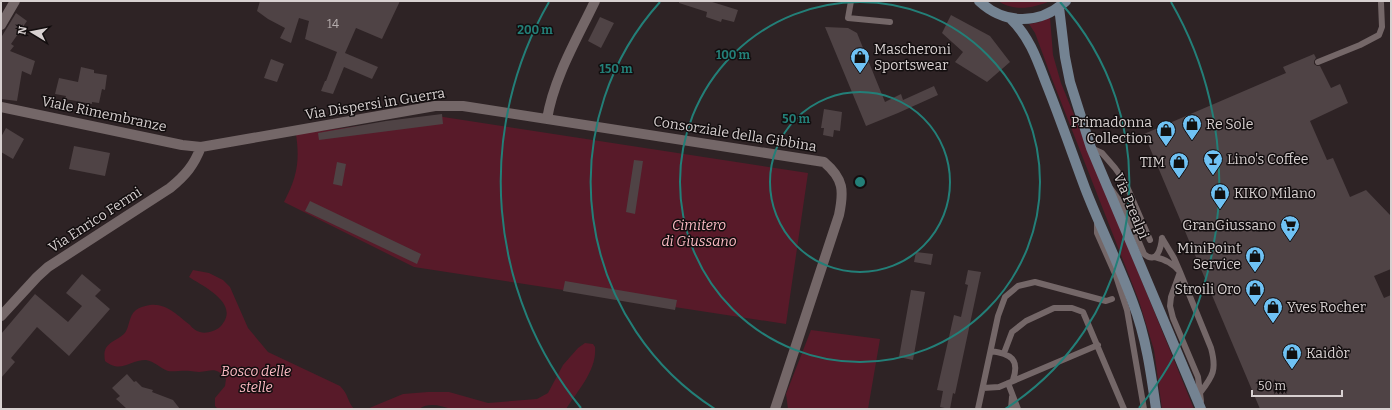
<svg xmlns="http://www.w3.org/2000/svg" width="1392" height="410" font-family="Bitter,serif">
	<style>
		.green { fill: #581a29 }
		.building { fill: #4f4345 }
		.lines { fill: none; stroke-linecap: round; stroke-linejoin: round }
		.service { stroke: #746768; stroke-width: 6 }
		.minor { stroke: #746768; stroke-width: 10 }
		.secondary { stroke: #748392; stroke-width: 10 }
		.ring { fill: none; stroke: #237f78; stroke-width: 2 }
		.labels { text-anchor: middle; dominant-baseline: central; stroke-width: 3; stroke-linejoin: round; paint-order: stroke }
		.number-label { font-size: 12px; fill: #b6aeae }
		.poi-label { font-size: 14px; fill: #d8d1d1; stroke: #130e0f; text-anchor: start }
		.street-label { font-size: 14px; fill: #d8d1d1; stroke: #130e0f }
		.park-label { font-size: 14px; font-style: italic; fill: #fbb9c2; stroke: #130e0f }
		.centre { fill: #237f78; stroke: #130e0f; stroke-width: 2 }
		.ring-label { font-size: 12px; text-anchor: middle; font-weight: bold; fill: #237f78; stroke: #130e0f; stroke-width: 3; stroke-linejoin: round; paint-order: stroke }
	</style>
	<rect width="100%" height="100%" fill="#2e2325"/>
	<!-- green -->
	<path class="green" d="M998,1H1050C1034,8 1014,12 998,1Z
		M1050,17L1053,55L1061,83L1194,409H1162L1154,350L1139,301L1052,79L1035,33L1029,24L1040,22Z
		M437,116L808,173L786,324L414,267L284,202C297,177 300,162 296,134Z
		M193,270L209,273L223,280L230,287L248,328L268,352L340,386C349,395 347,401 354,409H218L215,406V398L225,386L226,379C216,366 212,371 199,372C196,372 193,371 190,371C183,370 174,372 168,371C160,368 154,361 146,360C129,360 121,374 105,361C102,343 112,344 124,334C130,328 128,316 136,310C140,307 145,306 150,305C167,303 178,316 190,325C192,328 196,331 200,332C206,334 215,331 220,327C242,304 204,287 189,277Z
		M811,330L880,339L868,409H788L786,394Z
		M585,343L593,344L595,347C597,370 578,390 566,409H451C440,406 430,402 419,409H367L403,394L428,392H449L488,403L537,399L548,393L563,365L578,348Z"/>
	<!-- building -->
	<path class="building" d="M260,1H400L382,39L356,28L345,53L378,67L372,79L344,67L333,94L321,91L325,81H326L337,52L305,39L309,21L299,18L291,43L280,38L285,28L268,19L257,11Z
		M679,1H709L738,10L734,22L722,19L721,22L706,17L707,12L679,3Z
		M16,13L27,21L11,44L14,46L10,51L35,61L31,75L22,71L17,101L1,99V35L2,36Z
		M951,15L990,36L1010,62L987,82L955,62L963,52L942,33Z
		M600,17L614,23L601,48L588,41Z
		M825,27L848,28L857,33L885,102L901,94L903,100L934,86L938,95L898,113L866,126Z
		M1314,54L1316,58L1314,61V64L1317,66H1320L1331,88L1340,84L1348,103L1310,121L1327,160L1333,158L1350,197L1366,190L1391,216V269L1374,276L1384,298L1391,295V409H1260L1144,134L1286,73L1283,67Z
		M271,59L284,64L277,82L264,78Z
		M81,67L94,70V73L107,75L105,90L102,89L99,103L92,102V104L65,99L66,96L55,94L59,78L78,82Z
		M824,109L842,112L840,131L834,130L833,137L823,135L824,128H821Z
		M442,114L443,124L319,140L318,133L386,121Z
		M6,128L24,139L13,159L1,152V137Z
		M74,146L110,153L105,176L69,169Z
		M634,160L643,161L635,214L626,212Z
		M337,162L346,164L342,186L333,184Z
		M310,201L421,254L417,264L305,211Z
		M916,252L933,254L931,265L914,262Z
		M968,270L981,272L955,394L953,393L950,409H949L940,407L943,391L937,390L954,315L961,317L968,285L965,284Z
		M82,274L101,290L95,296L110,309L69,356L37,327L11,358L15,362L1,378V334L35,294L68,322L82,306L66,293Z
		M565,281L677,300L675,310L563,291Z
		M911,290L925,292L913,360L899,357Z
		M127,374L134,382L136,381L142,387L153,390L152,392L173,400L180,409H127L116,399L120,396L112,388Z"/>
	<g class="lines">
		<!-- service -->
		<path class="service" d="M851,1L848,18L890,22
			M1318,62L1360,45L1379,35L1382,27L1381,3
			M1091,148L1102,153L1115,168L1125,182L1150,240
			M1111,189L1124,207L1144,254C1157,265 1161,248 1162,238
			M1097,223V233L1116,276L1127,310L1144,409
			M1162,238L1174,258L1180,272L1171,297L1170,306L1173,318L1198,377L1201,401
			M1155,257C1166,260 1172,263 1180,272L1211,348C1217,370 1213,376 1200,393
			M991,351C1011,354 1020,359 1013,380
			M1004,353L1012,332L1026,321L1054,308H1072L1083,312L1124,409
			M1008,383L1018,409
			M983,388L999,387L1098,345
			M978,409L998,316L1005,297L1018,286L1035,282L1106,301L1112,299
			M1011,409L1012,397"/>
		<!-- minor -->
		<path class="minor" d="M1,25L15,1
			M1,107L182,145L201,147L435,106H463L824,162C844,179 844,191 839,215L775,409
			M547,119C554,77 577,39 595,1
			M1,316L37,277L48,267L170,188C186,175 194,165 201,147"/>
		<!-- secondary -->
		<path class="secondary" d="M979,1C1005,25 1040,25 1066,1
			M1059,7L1065,57L1070,82L1091,148L1201,409
			M1010,18C1029,36 1037,59 1046,83C1060,118 1072,153 1085,188C1100,227 1119,264 1133,303C1146,337 1151,373 1156,409"/>
	</g>
	<!-- distance rings -->
	<g class="ring">
		<circle cx="860" cy="182" r="90"/>
		<circle cx="860" cy="182" r="180"/>
		<path d="M715 409A269 269 0 0 1 660 2M1060 2A269 269 0 0 1 1005 409"/>
		<path d="M581 408A359 359 0 0 1 549 2M1171 2A359 359 0 0 1 1139 408"/>
	</g>
	<!-- icons -->
	<defs>
		<symbol id="shop-pin" viewBox="-11 -11 22 30"><path d="M0 17L-7.5 6A9.5 9.5 0 1 1 7.5 6Z" fill="#6fc2f4" stroke="#130e0f"/><path d="M-5-2.5h2.3a2.7 3.5 0 0 1 5.4 0H5L5.5 6h-11ZM-1.5-2.5h3a1.5 2.3 0 0 0-3 0Z" fill="#111"/></symbol>
		<symbol id="bar-pin" viewBox="-11 -11 22 30"><path d="M0 17L-7.5 6A9.5 9.5 0 1 1 7.5 6Z" fill="#6fc2f4" stroke="#130e0f"/><path d="M-6-5H6L.8 .8V4.5H3.5V6h-7V4.5H-.8V.8Z" fill="#111"/></symbol>
		<symbol id="supermarket-pin" viewBox="-11 -11 22 30"><path d="M0 17L-7.5 6A9.5 9.5 0 1 1 7.5 6Z" fill="#6fc2f4" stroke="#130e0f"/><path d="M-6-5.5h2.5l.6 2H6L4.5 2H-2.5L-4.4-4H-6ZM-1.5 3.2a1.3 1.3 0 1 0 .1 0ZM3 3.2a1.3 1.3 0 1 0 .1 0Z" fill="#111"/></symbol>
	</defs>
	<g fill-rule="evenodd">
		<use href="#shop-pin" x="849" y="46" width="22" height="30"/>
		<use href="#shop-pin" x="1181" y="113" width="22" height="30"/>
		<use href="#shop-pin" x="1155" y="119" width="22" height="30"/>
		<use href="#bar-pin" x="1202" y="148" width="22" height="30"/>
		<use href="#shop-pin" x="1168" y="151" width="22" height="30"/>
		<use href="#shop-pin" x="1209" y="182" width="22" height="30"/>
		<use href="#supermarket-pin" x="1279" y="214" width="22" height="30"/>
		<use href="#shop-pin" x="1244" y="245" width="22" height="30"/>
		<use href="#shop-pin" x="1244" y="278" width="22" height="30"/>
		<use href="#shop-pin" x="1262" y="296" width="22" height="30"/>
		<use href="#shop-pin" x="1281" y="342" width="22" height="30"/>
	</g>
	<g class="labels">
		<!-- number labels -->
		<g class="number-label">
			<text x="333" y="24">14</text>
		</g>
		<!-- poi labels -->
		<g class="poi-label">
			<text x="874" y="49">Mascheroni<tspan x="874" dy="16">Sportswear</tspan></text>
			<text x="1152" y="122" text-anchor="end">Primadonna<tspan x="1152" dy="16">Collection</tspan></text>
			<text x="1206" y="124">Re Sole</text>
			<text x="1227" y="159">Lino's Coffee</text>
			<text x="1165" y="162" text-anchor="end">TIM</text>
			<text x="1234" y="193">KIKO Milano</text>
			<text x="1276" y="225" text-anchor="end">GranGiussano</text>
			<text x="1241" y="248" text-anchor="end">MiniPoint<tspan x="1241" dy="16">Service</tspan></text>
			<text x="1241" y="289" text-anchor="end">Stroili Oro</text>
			<text x="1287" y="307">Yves Rocher</text>
			<text x="1306" y="353">Kaidòr</text>
		</g>
		<!-- street labels -->
		<g class="street-label">
			<text transform="translate(375 104) rotate(-9)">Via Dispersi in Guerra</text>
			<text transform="translate(104 114) rotate(12)">Viale Rimembranze</text>
			<text transform="translate(735 134) rotate(9)">Consorziale della Gibbina</text>
			<text transform="translate(1131 206) rotate(67)">Via Prealpi</text>
			<text transform="translate(95 220) rotate(-33)">Via Enrico Fermi</text>
		</g>
		<!-- park labels -->
		<g class="park-label">
			<text x="699" y="225">Cimitero<tspan x="699" dy="16">di Giussano</tspan></text>
			<text x="256" y="371">Bosco delle<tspan x="256" dy="16">stelle</tspan></text>
		</g>
	</g>
	<circle cx="860" cy="182" r="6" class="centre"/>
	<g class="ring-label">
		<text x="535" y="34">200 m</text>
		<text x="733" y="59">100 m</text>
		<text x="616" y="73">150 m</text>
		<text x="796" y="123">50 m</text>
	</g>
	<!-- border -->
	<rect width="1392" height="410" fill="none" stroke="#d8d1d1" stroke-width="4"/>
	<!-- north arrow -->
	<g transform="translate(32 32) rotate(280)" stroke="#130e0f" stroke-width="3" paint-order="stroke">
	<path d="M0-3L7 15L0 10L-7 15Z" fill="#d8d1d1"/>
	<text y="-6" font-size="11" font-weight="bold" text-anchor="middle" fill="#d8d1d1">N</text>
	</g>
	<!-- scale -->
	<path d="M1252 390v6h90v-6" fill="none" stroke="#d8d1d1" stroke-width="2"/>
	<text x="1258" y="390" font-size="12" fill="#d8d1d1" stroke="#130e0f" stroke-width="3" paint-order="stroke">50 m</text>
</svg>
